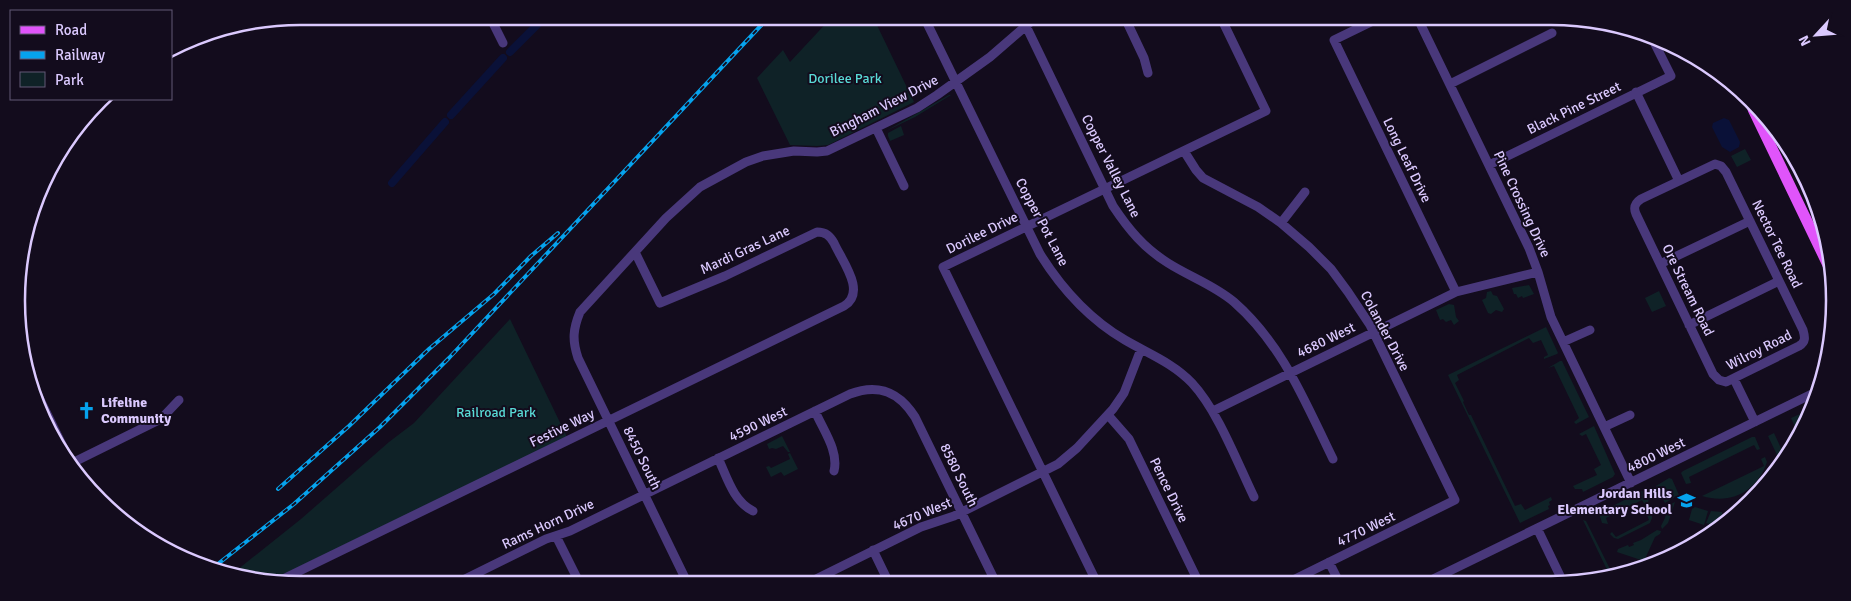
<svg xmlns="http://www.w3.org/2000/svg" width="1851" height="601" font-family="Signika,sans-serif">
	<style>
		.green { fill: #0f2227 }
		.water { fill: #0a1138 }
		.lines { fill: none; stroke-linecap: round; stroke-linejoin: round }
		.canal { stroke: #0a1138; stroke-width: 8 }
		.minor { stroke: #49387b; stroke-width: 9 }
		.major { stroke: #e054fa; stroke-width: 11 }
		.rail-casing { stroke: #06a3ed; stroke-width: 4 }
		.rail { stroke: #130c1d; stroke-width: 2; stroke-dasharray: 5.5; stroke-linecap: butt }
		.labels { text-anchor: middle; dominant-baseline: central; stroke-width: 4; stroke-linejoin: round; paint-order: stroke }
		.park-label { font-size: 14px; fill: #59dad6; stroke: #130c1d }
		.street-label { font-size: 14px; fill: #dbc9fe; stroke: #130c1d }
		.poi-label { font-size: 14px; font-weight: bold; fill: #dbc9fe; stroke: #130c1d; text-anchor: start }
		.rim { fill: none; stroke: #dbc9fe; stroke-width: 2.5 }
	</style>
	<rect width="100%" height="100%" fill="#130c1d"/>
	<!-- green -->
	<path class="green" d="M831,18L874,19L914,102L828,145L817,146L790,145L757,78L783,50L790,62Z
		M949,95H951L915,117L886,131Z
		M901,126L904,135L890,141L888,136V133Z
		M1745,149L1751,160L1737,167L1731,156Z
		M1529,285L1534,294L1523,298L1522,296L1518,298L1516,294H1514L1512,288Z
		M1491,291L1493,295L1497,296L1504,309L1502,312L1496,310L1491,314L1488,313L1482,300L1486,298L1487,292Z
		M1659,291L1666,306L1652,312L1645,298Z
		M1449,304L1454,305L1456,317L1459,321L1454,325L1451,320L1446,322L1443,319L1440,320L1436,310Z
		M510,319L567,437L274,579H245L232,574L301,519L389,442L414,423Z
		M1546,327L1558,353L1557,354L1544,359V357L1548,355L1541,340L1533,343L1529,338L1457,375L1459,380L1455,383L1464,401L1463,402L1469,415H1471L1515,506L1521,504L1525,510L1551,497L1552,500L1549,502L1550,505L1548,506L1549,509L1520,523L1448,375Z
		M1560,361H1562L1589,417L1576,424L1574,422L1579,418L1554,366L1548,368Z
		M1809,410L1799,436L1791,418Z
		M1594,426L1615,474L1613,477L1583,492L1582,489H1575L1573,486L1597,475L1594,469L1601,465L1586,434L1582,436L1579,434Z
		M1774,433L1785,457L1778,466L1777,455L1768,436Z
		M782,436L790,452H788L783,446L776,449L772,448L769,449L767,444Z
		M1752,437H1755L1760,449L1757,450L1754,445L1689,477L1691,483L1686,484L1681,473L1683,471Z
		M790,453L798,469L784,476L781,472L771,477L766,467L769,466L771,468L790,459L788,454Z
		M1765,457L1767,462C1757,491 1732,505 1702,496L1764,466L1761,459Z
		M1669,478L1672,479L1679,495L1665,503L1656,486Z
		M1642,491L1646,493L1649,499L1647,505H1645L1642,500L1606,518L1608,524L1602,523L1599,513Z
		M1675,502L1668,523L1662,529L1661,526L1665,518L1667,506Z
		M1695,507L1708,511L1704,525L1689,520L1692,509Z
		M1711,511L1722,512V525L1720,526L1713,524V525L1706,523Z
		M1650,513L1652,514V518L1650,523L1618,539L1614,538L1610,534L1612,532L1616,537L1649,520L1647,515Z
		M1583,520L1586,521L1610,569L1616,574L1610,576Z
		M1657,530L1661,531L1660,534L1655,537L1644,561L1617,552L1618,549L1628,545L1629,547L1634,545L1633,543L1641,540Z"/>
	<!-- water -->
	<path class="water" d="M1724,118L1729,120L1740,142L1739,147L1730,152L1722,147L1712,127L1713,123Z"/>
	<g class="lines">
		<!-- canal -->
		<path class="canal" d="M510,52L545,17
			M451,115L503,58
			M392,183L445,122"/>
		<!-- minor -->
		<path class="minor" d="M490,17L503,43
			M925,19L1040,254C1062,289 1089,319 1125,340C1149,354 1173,363 1192,383C1218,411 1237,462 1254,497
			M1126,20L1144,58L1148,73
			M1373,21L1334,40L1456,292
			M1419,21L1529,248L1538,272L1551,317L1631,483
			M1026,26L1113,206C1129,230 1144,248 1168,263C1190,277 1214,285 1234,302C1283,345 1305,402 1333,459
			M1450,84L1552,33
			M1636,92L1679,181
			M876,128L904,186
			M1184,151L1196,170L1203,178L1258,207L1281,223L1309,247L1331,269L1348,292L1370,325L1455,500L1289,582
			M1715,164L1721,166L1726,172L1803,330C1805,337 1806,342 1799,346L1726,382L1719,380L1713,374L1636,214C1633,207 1635,203 1641,199Z
			M1489,165L1671,76L1654,42
			M1281,223L1305,192
			M1660,264L1750,221
			M1689,325L1779,281
			M1563,342L1590,330
			M26,371L71,463
			M1734,379L1755,422
			M815,411C823,430 839,451 834,471
			M1213,411L1456,292L1538,272
			M1108,415L1129,439L1198,581
			M1604,427L1630,415
			M718,458C727,477 733,501 753,511
			M70,464L161,419L179,400
			M1537,528L1563,582
			M556,536L578,580
			M873,550L888,581
			M1329,562L1339,582
			M283,579L844,306C867,292 842,261 834,243C830,236 826,232 817,232L725,276L660,303L635,252
			M463,580L546,539L570,531L850,394C879,383 899,392 915,417L995,581
			M686,580L578,358C572,340 573,329 580,312L666,218L700,187L746,162L763,156L794,151L817,152L827,151L917,108L937,95L990,57L1034,19
			M812,581L921,527L954,516L1058,464L1077,448L1113,409L1124,393L1141,349
			M1096,581L943,267L1266,111L1222,20
			M1427,582L1816,392"/>
		<!-- major -->
		<path class="major" d="M1753,109L1829,267"/>
		<defs>
			<path id="rail" d="M278,489L349,426L429,349L494,294L531,256L558,233
				M214,567L294,504L380,427L449,358L768,18"/>
		</defs>
		<!-- rail casing -->
		<use href="#rail" class="rail-casing"/>
		<!-- rail -->
		<use href="#rail" class="rail"/>
	</g>
	<!-- icons -->
	<defs>
		<symbol id="church-bare" viewBox="-9 -9 18 18"><path d="M-1.2-6h2.4v3.5h3.3v2.4h-3.3V6h-2.4V-.1h-3.3v-2.4h3.3Z" fill="#06a3ed" stroke="#130c1d" stroke-width="2.5" paint-order="stroke"/></symbol>
		<symbol id="school-bare" viewBox="-9 -9 18 18"><path d="M0-5L7-2L0 1L-7-2ZM-4 1L0 2.5L4 1V4Q0 6-4 4Z" fill="#06a3ed" stroke="#130c1d" stroke-width="2.5" paint-order="stroke"/></symbol>
	</defs>
	<g fill-rule="evenodd">
		<use href="#church-bare" x="74" y="398" width="25" height="25"/>
		<use href="#school-bare" x="1674" y="488" width="25" height="25"/>
	</g>
	<g class="labels">
		<!-- park labels -->
		<g class="park-label">
			<text x="845" y="78">Dorilee Park</text>
			<text x="496" y="412">Railroad Park</text>
		</g>
		<!-- street labels -->
		<g class="street-label">
			<text transform="translate(884 106) rotate(-27)">Bingham View Drive</text>
			<text transform="translate(1574 108) rotate(-26)">Black Pine Street</text>
			<text transform="translate(1407 160) rotate(64)">Long Leaf Drive</text>
			<text transform="translate(1111 166) rotate(63)">Copper Valley Lane</text>
			<text transform="translate(1522 204) rotate(65)">Pine Crossing Drive</text>
			<text transform="translate(1042 222) rotate(62)">Copper Pot Lane</text>
			<text transform="translate(982 233) rotate(-26)">Dorilee Drive</text>
			<text transform="translate(1777 244) rotate(64)">Nector Tee Road</text>
			<text transform="translate(745 250) rotate(-25)">Mardi Gras Lane</text>
			<text transform="translate(1688 290) rotate(64)">Ore Stream Road</text>
			<text transform="translate(1385 331) rotate(62)">Colander Drive</text>
			<text transform="translate(1326 340) rotate(-26)">4680 West</text>
			<text transform="translate(1759 350) rotate(-27)">Wilroy Road</text>
			<text transform="translate(758 424) rotate(-26)">4590 West</text>
			<text transform="translate(562 428) rotate(-26)">Festive Way</text>
			<text transform="translate(1656 455) rotate(-26)">4800 West</text>
			<text transform="translate(642 458) rotate(64)">8450 South</text>
			<text transform="translate(959 475) rotate(64)">8580 South</text>
			<text transform="translate(1169 490) rotate(64)">Pence Drive</text>
			<text transform="translate(922 514) rotate(-23)">4670 West</text>
			<text transform="translate(548 524) rotate(-25)">Rams Horn Drive</text>
			<text transform="translate(1366 529) rotate(-26)">4770 West</text>
		</g>
		<!-- poi labels -->
		<g class="poi-label">
			<text x="101" y="402">Lifeline<tspan x="101" dy="16">Community</tspan></text>
			<text x="1672" y="493" text-anchor="end">Jordan Hills<tspan x="1672" dy="16">Elementary School</tspan></text>
		</g>
	</g>
	<!-- crop -->
	<path d="M0 0H1851V601H0ZM300 25H1551A275 275 0 0 1 1826 300V301A275 275 0 0 1 1551 576H300A275 275 0 0 1 25 301V300A275 275 0 0 1 300 25Z" fill="#130c1d" fill-rule="evenodd"/>
	<path class="rim" d="M300 25H1551A275 275 0 0 1 1826 300V301A275 275 0 0 1 1551 576H300A275 275 0 0 1 25 301V300A275 275 0 0 1 300 25Z"/>
	<!-- legend -->
	<rect x="10" y="10" width="162" height="90" fill="#130c1d" stroke="#635877"/>
	<rect x="20" y="26" width="25" height="8" fill="#e054fa" stroke="#635877"/>
	<text x="55" y="35" font-size="15" fill="#dbc9fe">Road</text>
	<rect x="20" y="51" width="25" height="8" fill="#06a3ed" stroke="#635877"/>
	<text x="55" y="60" font-size="15" fill="#dbc9fe">Railway</text>
	<rect x="20" y="72" width="25" height="15" fill="#0f2227" stroke="#635877"/>
	<text x="55" y="85" font-size="15" fill="#dbc9fe">Park</text>
	<!-- north arrow -->
	<g transform="translate(1816 35) rotate(244)" stroke="#130c1d" stroke-width="4" paint-order="stroke">
	<path d="M0-4L9 19L0 12L-9 19Z" fill="#dbc9fe"/>
	<text y="-8" font-size="14" font-weight="bold" text-anchor="middle" fill="#dbc9fe">N</text>
	</g>
</svg>
